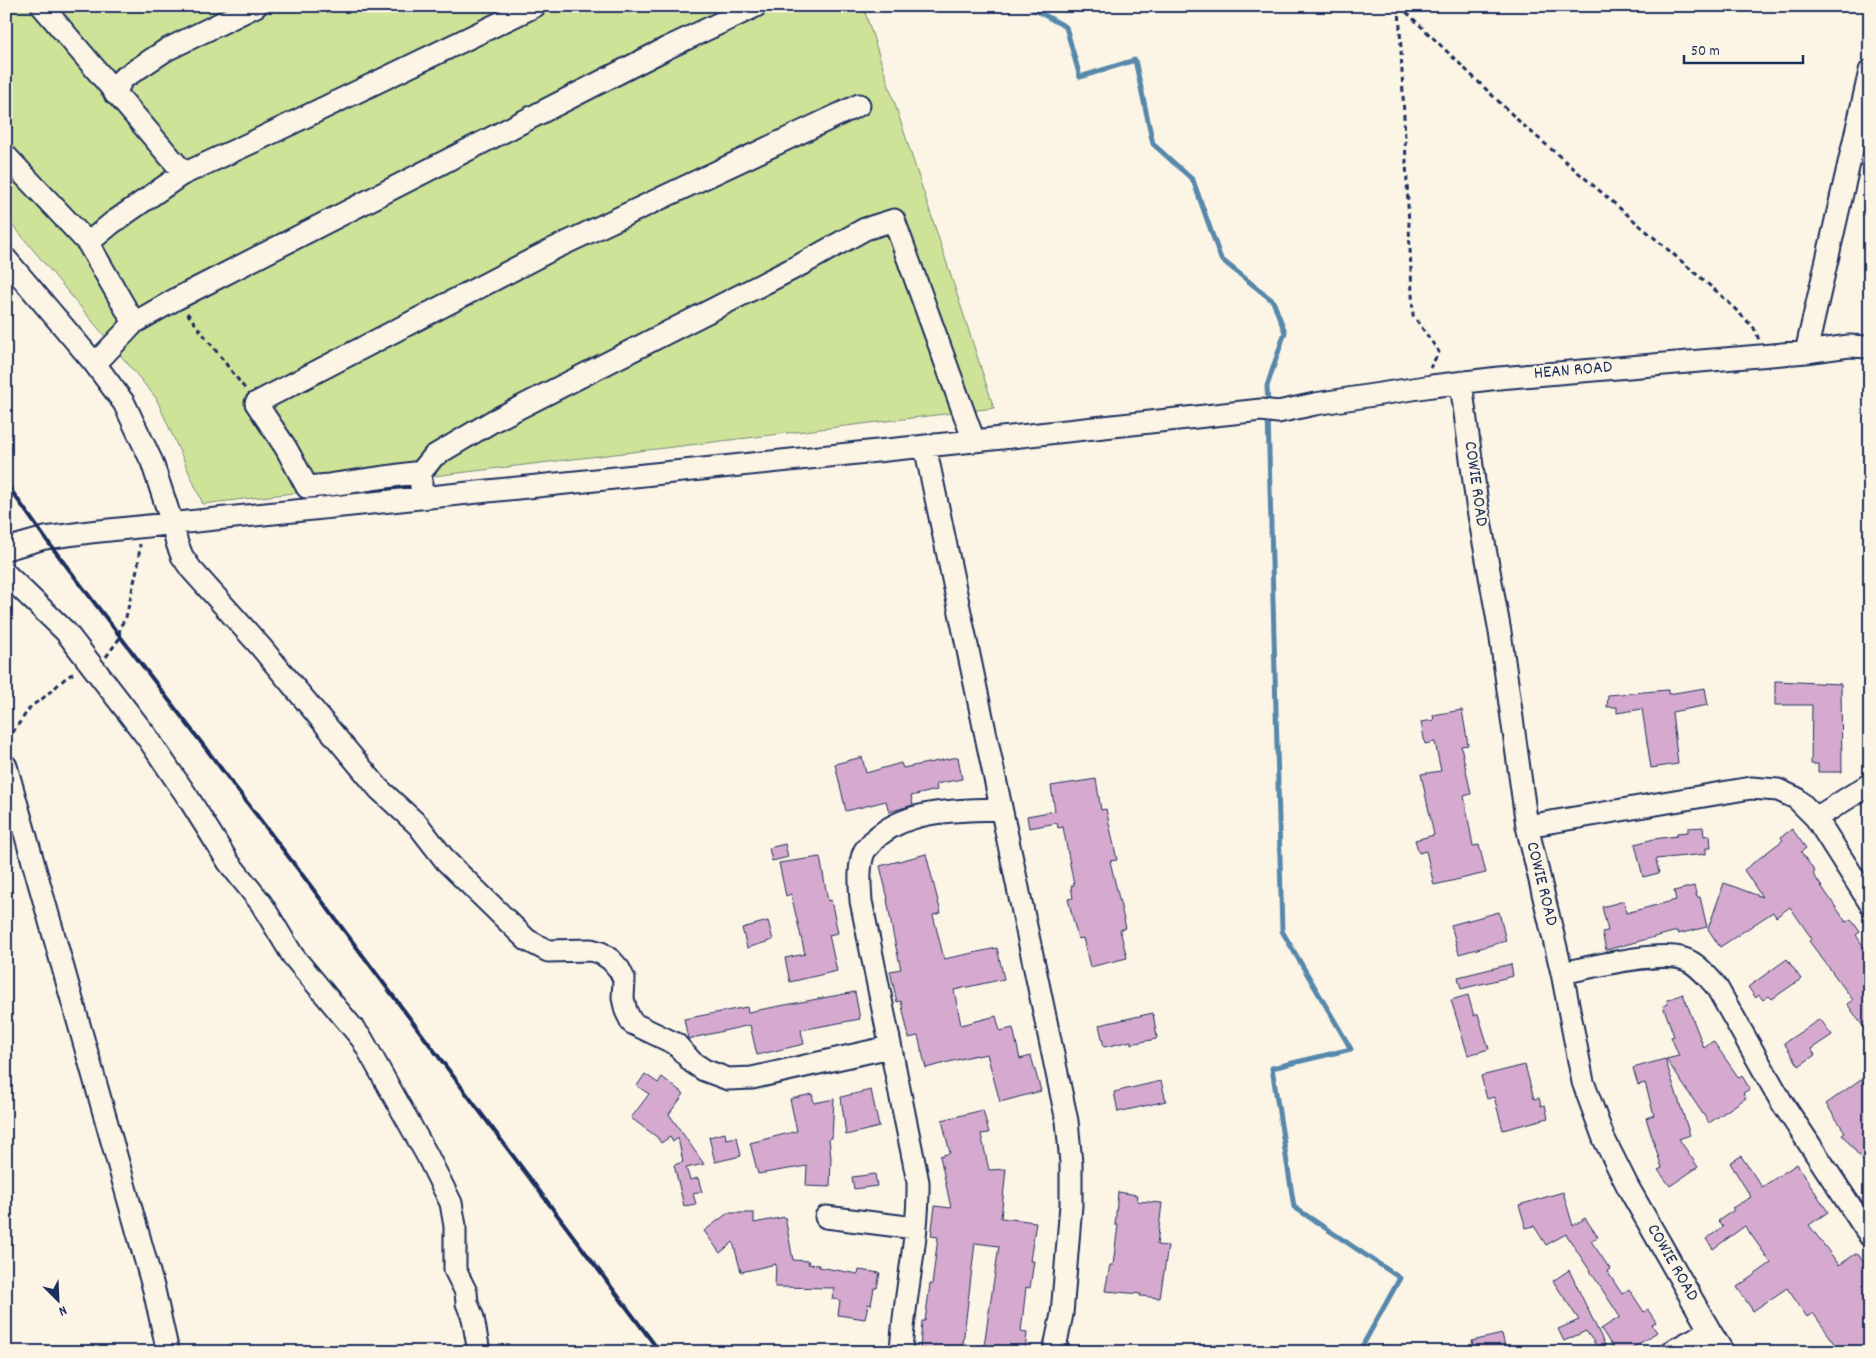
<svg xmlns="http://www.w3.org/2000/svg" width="1876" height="1358" font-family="Dekko,sans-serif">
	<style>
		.green { fill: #cee398; stroke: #74897b }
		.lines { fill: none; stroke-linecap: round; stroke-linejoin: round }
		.stream { stroke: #5788ac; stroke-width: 5 }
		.building { fill: #d5aace; stroke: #1b2f5e }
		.minor-casing { stroke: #1b2f5e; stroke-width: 25 }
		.path { stroke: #1b2f5e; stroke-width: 3; stroke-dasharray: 5 4; stroke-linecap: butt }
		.minor { stroke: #fcf5e5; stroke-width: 21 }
		.rail { stroke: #1b2f5e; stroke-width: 4 }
		.labels { text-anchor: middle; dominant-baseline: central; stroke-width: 4.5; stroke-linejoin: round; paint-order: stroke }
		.street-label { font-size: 18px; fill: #1b2f5e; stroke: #fcf5e5 }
	</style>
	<rect width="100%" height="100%" fill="#fcf5e5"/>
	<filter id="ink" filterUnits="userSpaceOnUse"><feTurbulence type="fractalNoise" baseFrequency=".02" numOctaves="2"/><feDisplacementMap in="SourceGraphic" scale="10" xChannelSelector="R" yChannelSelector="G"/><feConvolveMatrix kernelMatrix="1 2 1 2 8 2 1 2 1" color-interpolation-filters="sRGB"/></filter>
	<g filter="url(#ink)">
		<!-- green -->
		<path class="green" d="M6,6H863L994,408L203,504L156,398L6,217Z"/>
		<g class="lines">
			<!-- stream -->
			<path class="stream" d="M1028,6L1066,27L1080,77L1135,60L1153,144L1193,180L1221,259L1273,301L1285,332L1267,386L1268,407
				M1268,415L1282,931L1351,1049L1272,1068L1294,1207L1400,1278L1359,1352"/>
		</g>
		<!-- building -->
		<path class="building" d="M1775,681L1841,684L1842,772H1818V764H1811L1812,705H1775Z
			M1705,688L1708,705L1672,712L1678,764L1651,768L1642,709L1617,713V707H1607L1608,695L1668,690V694Z
			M1462,710L1468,745L1461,746L1471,794L1464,796L1473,846L1479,845L1486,873L1434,885L1426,851L1419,853L1415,840L1434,835L1421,774L1441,771L1435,742L1425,744L1421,722L1434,720L1433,715Z
			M862,757L866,773L901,763L903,768L958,757L962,779L936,784L937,790L911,796L913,805L889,812L886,801L846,811L835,764Z
			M1096,779L1101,810L1106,809L1117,860L1110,861L1126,928L1120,930L1127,958L1090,967L1083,938L1078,939L1068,899L1073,898L1071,886L1074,885L1063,827L1058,828L1057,823L1029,828L1027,816L1055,811L1051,786Z
			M1703,827L1704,836L1710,835L1711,848H1706V854L1656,859L1659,873L1643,877L1635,844L1654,839L1677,836V833L1688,832V828Z
			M1792,829L1806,848L1801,852L1815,872L1813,874L1846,922L1851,919L1860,932L1856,935L1870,956V1036L1847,1004L1853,1000L1809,941L1812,939L1790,907L1776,917L1773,912L1720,947L1708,929L1724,883L1762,897L1744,870L1783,840L1781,837Z
			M785,844L788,857L772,861L769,848Z
			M926,854L941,913L933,915L944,959L997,948L1004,979L954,990L961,1025L996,1016L1000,1031L1013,1028L1020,1059L1031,1056L1041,1091L1000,1102L987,1054L977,1056L976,1055L926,1068L918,1036L909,1038L901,1001L897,1002L890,971L901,969L893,934L887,899H888L880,866Z
			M820,857L828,901L831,900L838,933L829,935L837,971L790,982L785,958L805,954L791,894L786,896L779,863Z
			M1694,886L1697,897H1700L1707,927L1678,934L1677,931L1606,950L1602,932L1608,931L1602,907L1624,901L1626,913L1676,900L1674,891Z
			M1499,912L1506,941L1459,954L1451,925Z
			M768,921L773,940L747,948L742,928Z
			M1787,959L1801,979L1772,999L1769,996L1763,1000L1759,995L1756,998L1748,987Z
			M1511,964L1513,976L1461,989L1458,977Z
			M855,992L860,1019L801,1030L804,1044L757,1055L750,1025L688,1039L684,1019L747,1007L748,1012Z
			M1683,994L1704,1048L1713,1041L1739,1078L1742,1076L1750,1089L1743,1093L1746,1098L1709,1123L1666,1059L1679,1056L1671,1037L1674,1036L1663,1006L1668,1004L1667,1000Z
			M1468,995L1474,1016L1478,1014L1489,1049L1468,1055L1451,1000Z
			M1153,1013L1157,1037L1156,1039L1131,1044V1041L1104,1047L1099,1025Z
			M1820,1019L1832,1035L1811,1049L1815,1055L1799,1066L1784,1043Z
			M1665,1059L1690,1135L1679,1139L1698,1167L1670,1186L1658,1170L1662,1168L1646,1118L1654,1115L1645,1083L1638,1085L1633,1068Z
			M1525,1065L1534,1099L1539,1098L1541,1106L1545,1105L1548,1118L1503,1130L1494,1097L1487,1099L1481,1076Z
			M645,1074L658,1083L662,1077L684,1094L669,1114L704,1164L686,1168L690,1180L698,1178L702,1192L693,1194L696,1204L684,1206L674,1165L683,1162L678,1138L673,1142L670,1137L661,1143L657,1137L631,1118L649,1094L637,1086Z
			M1861,1079L1870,1092V1170L1842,1134L1845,1132L1826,1104Z
			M1161,1081L1166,1101L1118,1112L1114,1092Z
			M871,1090L879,1127L846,1135L841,1097Z
			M812,1094L814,1103L834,1099L832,1138L829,1139L831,1158L830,1187L806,1186L807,1166L758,1174L750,1143L797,1131L790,1099Z
			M983,1110L989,1133L981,1134L989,1170L1006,1169L1001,1218L1036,1222L1030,1261H1034L1030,1288L1026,1287L1021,1332L1027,1333L1025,1352H983L999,1246L975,1243L962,1352L920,1348L922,1321H925L930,1284L932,1285L938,1237L931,1236L935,1206L951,1208L940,1156L950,1153L942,1120Z
			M725,1133L726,1139L737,1137L741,1156L715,1162L709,1137Z
			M1741,1156L1762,1187L1797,1164L1828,1212L1809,1225L1839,1265L1857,1253L1863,1261L1870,1256V1352H1841L1813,1313L1807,1317L1787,1288L1753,1311L1737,1287L1771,1263L1745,1226L1713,1249L1706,1239L1723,1227L1718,1221L1734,1210L1732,1208L1751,1197L1730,1163Z
			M875,1174L877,1186L854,1189L852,1177Z
			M1118,1192L1138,1195L1137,1201L1162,1203L1157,1245L1168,1246L1160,1298L1140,1296L1141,1294L1105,1291L1110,1265H1113L1118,1225H1115Z
			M1563,1192L1573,1226L1585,1218L1598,1237L1591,1241L1610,1269L1607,1271L1622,1294L1629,1289L1644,1312L1648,1310L1656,1322L1652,1325L1657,1332L1627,1352H1616L1601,1329L1620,1317L1566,1234L1546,1245L1534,1226L1526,1228L1519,1205Z
			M728,1213H754V1223L785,1217L793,1260L809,1261L808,1264L819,1265V1267L858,1274L859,1270L880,1273L877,1288H874L871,1305L868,1304L865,1319L838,1315L840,1300L832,1299L834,1288L775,1287L776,1264L741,1272L733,1242L720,1253L704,1231Z
			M1569,1270L1605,1345L1598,1348L1586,1331L1564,1341L1558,1329L1579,1320L1553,1281Z
			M1502,1334L1506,1350L1498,1352H1475L1472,1341Z"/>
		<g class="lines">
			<defs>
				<path id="minor" d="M42,6L170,157L179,167L181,175
					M115,94L122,79L166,50L256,6
					M6,156L88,243L134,323
					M88,243L112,223L181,175L255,141L535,6
					M6,259L95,364L124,403L152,462L172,523L177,543L182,556L191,569L260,646L379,789L418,825L446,861L527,940L548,951L591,950L601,953L611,960L619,969L624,979L623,998L626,1011L632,1023L676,1044L692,1062L704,1070L728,1079L752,1078L890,1047
					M1806,352L1870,71
					M95,364L134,323L176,299L667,48L756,6
					M1461,383L1477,504L1500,632L1527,826L1562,973L1583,1082L1604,1139L1628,1187L1710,1331L1723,1352
					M925,446L1067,1121L1071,1163V1205L1062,1314L1054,1352
					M421,472L329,485L307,487L286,448L256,403L553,249L859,105
					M421,487V472L434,456L493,421L802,264L865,229L894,220L974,441
					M6,549L45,538L90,532L974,441L1261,410L1278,412L1315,404L1432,386L1499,378L1806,352L1849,346L1870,347
					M6,574L66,632L147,737L189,799L229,863L261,903L293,956L362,1039L427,1155L451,1203L455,1226V1270L466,1292L467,1303L473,1318L479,1352
					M6,766L154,1290L168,1352
					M1816,818L1870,784
					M1527,826L1751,788L1778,790L1796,798L1816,818L1870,903
					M1562,973C1590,967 1660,950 1684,959C1697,963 1707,976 1716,986L1781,1101L1870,1236
					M826,1217L915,1228
					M901,1352C904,1295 919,1239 918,1182L861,901C860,885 858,867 864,852C866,848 871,844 874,840C907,808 958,811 1001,809
					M1670,1352L1710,1331"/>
			</defs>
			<!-- minor casing -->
			<use href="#minor" class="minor-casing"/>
			<!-- path -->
			<path class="path" d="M1399,6L1413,315L1439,352L1430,368
				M1400,6L1522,124L1723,297L1754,328L1759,340
				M187,313L246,390
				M106,657L119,639L120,627L126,617L138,565L140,544
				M6,739L11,735L31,706L42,699L68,676L75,673"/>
			<!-- minor -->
			<use href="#minor" class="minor"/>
			<!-- rail -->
			<path class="rail" d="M6,483L45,538L307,881L660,1352"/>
		</g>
	</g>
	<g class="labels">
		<!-- street labels -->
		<g class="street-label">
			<text transform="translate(1573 371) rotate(-5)">HEAN ROAD</text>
			<text transform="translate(1475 484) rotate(82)">COWIE ROAD</text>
			<text transform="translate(1541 884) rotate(76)">COWIE ROAD</text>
			<text transform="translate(1672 1263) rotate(60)">COWIE ROAD</text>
		</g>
	</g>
	<!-- margin -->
	<rect width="1876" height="1358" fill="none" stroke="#fcf5e5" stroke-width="25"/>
	<rect x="12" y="12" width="1851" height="1333" fill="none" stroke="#1b2f5e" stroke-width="2" filter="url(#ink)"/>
	<!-- north arrow -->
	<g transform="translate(58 1300) rotate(156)" stroke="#fcf5e5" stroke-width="4" paint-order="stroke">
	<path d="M0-4L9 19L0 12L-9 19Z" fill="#1b2f5e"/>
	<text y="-8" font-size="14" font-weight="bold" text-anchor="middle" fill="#1b2f5e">N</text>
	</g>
	<!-- scale -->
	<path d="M1684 55v8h119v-8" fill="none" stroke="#1b2f5e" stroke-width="2.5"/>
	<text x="1691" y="55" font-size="15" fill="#1b2f5e" stroke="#fcf5e5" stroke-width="4" paint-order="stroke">50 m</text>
</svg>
